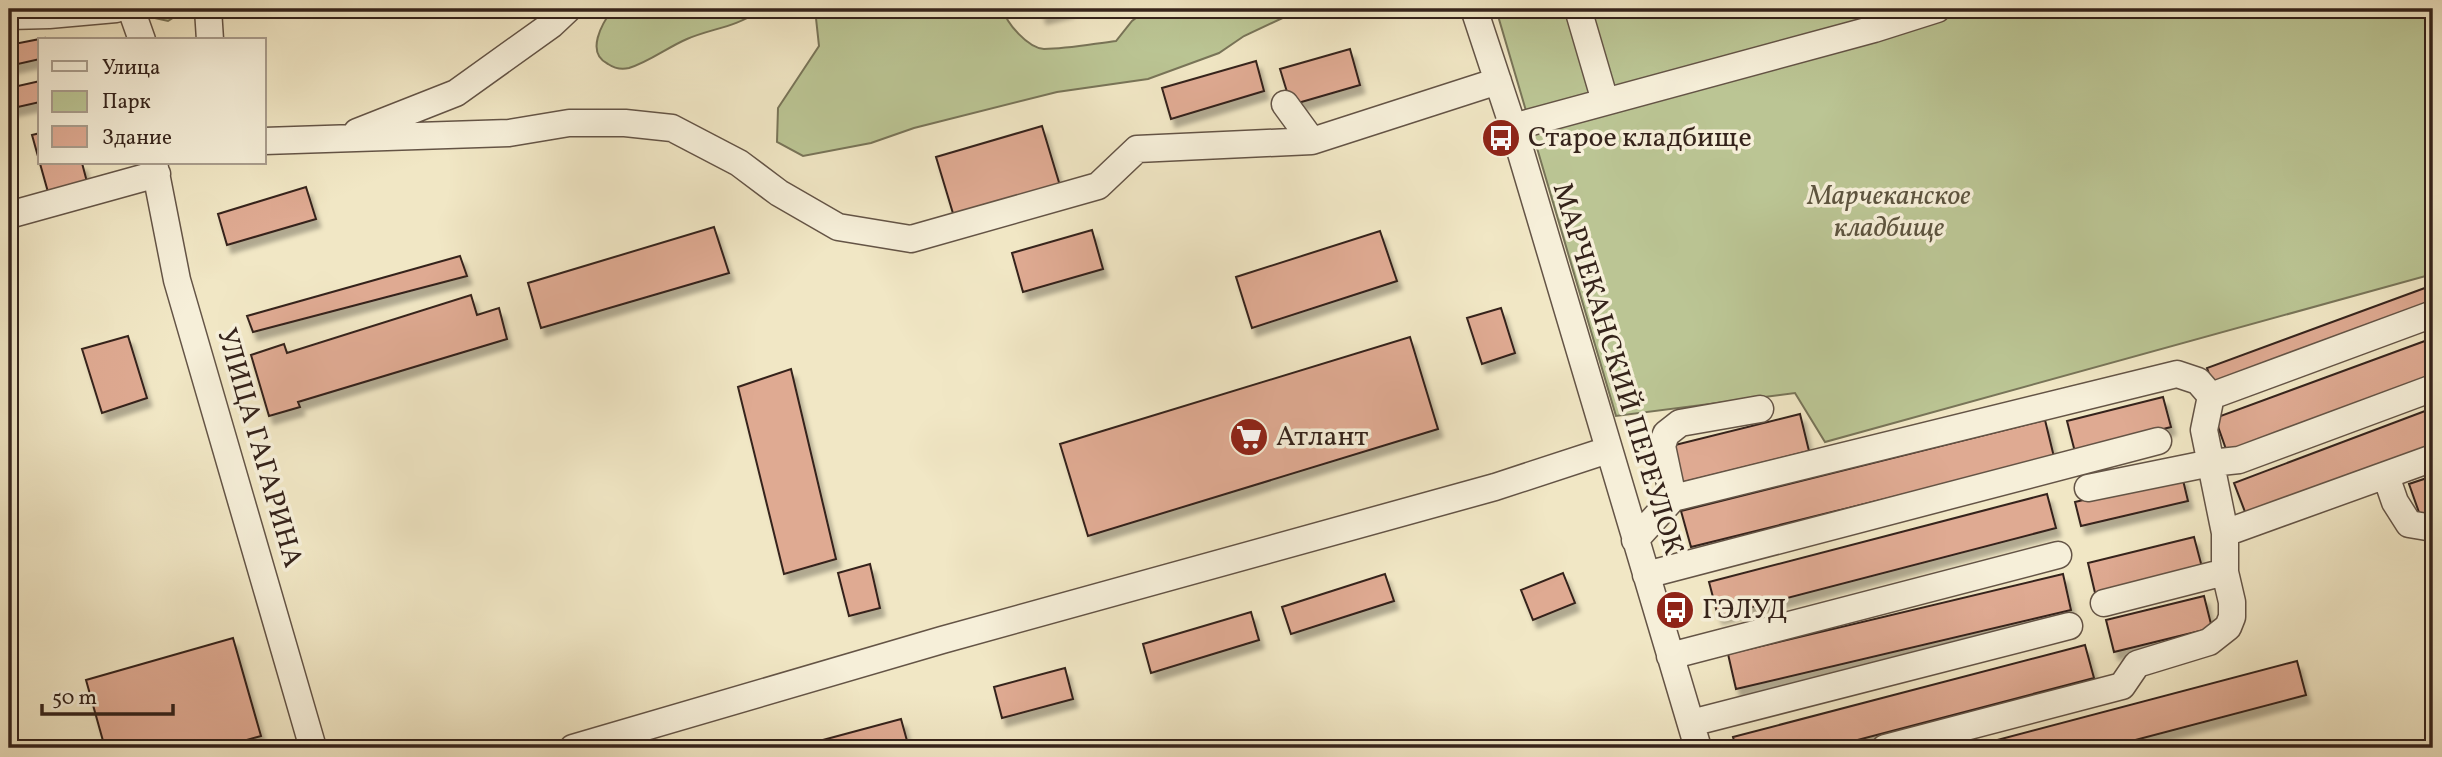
<svg xmlns="http://www.w3.org/2000/svg" width="2442" height="757" font-family="Vollkorn,serif">
	<style>
		.green { fill: #bbc594; stroke: #787458; stroke-width: 2 }
		.building { fill: #dfaa92; stroke: #35231b; stroke-width: 2; filter: url(#shadow) }
		.lines { fill: none; stroke-linecap: round; stroke-linejoin: round }
		.minor-casing { stroke: #645446; stroke-width: 29 }
		.minor { stroke: #f6efd9; stroke-width: 26 }
		.labels { text-anchor: middle; dominant-baseline: central; stroke-width: 7; stroke-linejoin: round; paint-order: stroke }
		.poi-label { font-size: 28px; fill: #35231b; stroke: #f6efd9; text-anchor: start }
		.park-label { font-size: 28px; font-style: italic; fill: #5d543f; stroke: #f6efd9 }
		.street-label { font-size: 28px; fill: #35231b; stroke: #f6efd9 }
	</style>
	<defs>
		<filter id="shadow"><feDropShadow dx="4.5" dy="8" stdDeviation="2" flood-color="#0004"/></filter>
	</defs>
	<rect width="100%" height="100%" fill="#f1e7c5"/>
	<filter id="stains"><feTurbulence type="fractalNoise" baseFrequency=".00286" numOctaves="4"/><feColorMatrix values="0 0 0 0 .2 0 0 0 0 .09 0 0 0 0 .02 0 0 0 .5 -.17"/></filter>
	<radialGradient id="worn" r=".72"><stop offset=".6" stop-color="#630" stop-opacity="0"/><stop offset="1" stop-color="#630" stop-opacity=".3"/></radialGradient>
	<!-- green -->
	<path class="green" d="M143,9H182L179,14L168,21L155,18Z
		M613,9H757V12C736,27 710,29 687,39C668,47 649,62 629,68C621,70 614,68 608,64C585,53 602,23 613,9Z
		M815,9H1003C1006,23 1028,48 1044,49C1067,49 1092,44 1116,41L1132,21L1148,9H1302L1244,36L1219,53L1148,79L1057,92L914,128L871,143L803,156L777,142L778,108L819,46Z
		M1496,9H2433V274L1825,442L1795,393L1616,416Z"/>
	<!-- building -->
	<path class="building" d="M1040,9H1070L1042,16Z
		M45,38L46,40H40V59L9,66V45Z
		M1350,49L1360,85L1291,105L1280,69Z
		M1256,61L1264,91L1171,119L1162,88Z
		M40,81V102L9,109V88Z
		M1042,126L1061,189L955,220L936,157Z
		M40,133V163H82L87,182L48,192L32,135Z
		M306,187L316,219L227,245L218,214Z
		M714,227L729,273L541,328L528,283Z
		M1092,230L1103,269L1023,292L1012,253Z
		M1380,231L1397,281L1252,328L1236,277Z
		M460,256L467,276L253,332L247,316Z
		M2433,285V304L2213,385L2207,368Z
		M471,295L477,315L499,308L507,339L298,402L300,407L269,416L251,355L284,344L287,353Z
		M1501,308L1515,353L1482,364L1467,318Z
		M128,336L147,398L102,413L82,349Z
		M1410,337L1438,429L1088,536L1060,444Z
		M2433,338V377L2227,452L2215,418Z
		M791,369L836,559L784,574L738,387Z
		M2163,397L2171,427L2075,452L2067,421Z
		M2433,408V448L2247,517L2234,483Z
		M1800,414L1809,451L1676,484L1667,447Z
		M2045,420L2054,457L1691,547L1681,511Z
		M2182,476L2188,501L2081,526L2075,502Z
		M2433,476V513L2421,518L2409,484Z
		M2047,494L2056,528L1718,616L1709,582Z
		M2194,537L2203,571L2096,597L2088,563Z
		M870,564L880,608L849,616L838,573Z
		M1563,573L1575,603L1533,620L1521,590Z
		M1385,574L1394,601L1291,634L1282,607Z
		M2063,574L2071,610L1736,689L1728,654Z
		M2204,596L2212,628L2114,652L2106,620Z
		M1251,612L1259,640L1151,673L1143,644Z
		M233,638L261,736L218,748H105L86,680Z
		M2085,645L2094,678L1827,748H1736L1733,737Z
		M2297,661L2306,695L2105,748H1967Z
		M1065,668L1073,699L1002,718L994,687Z
		M901,719L909,748H793Z"/>
	<g class="lines">
		<defs>
			<path id="minor" d="M131,9L142,40
				M208,9L210,40
				M1474,9L1515,133L1698,748
				M1578,9L1605,101
				M9,16L49,15L116,9
				M1285,104L1312,141L1498,81
				M1513,127L1874,29L1937,9
				M357,132L456,93L551,25L568,9
				M264,141L509,133L569,123H625L672,128L739,163L779,193L838,227L911,239L1098,186L1137,149L1312,141
				M154,163L177,280L313,748
				M9,215L157,174
				M2386,476L2395,502L2409,524L2433,528
				M2088,488L2211,463L2239,460L2433,388
				M1673,498L1662,446L1666,434L1680,423L1760,409
				M2225,533L2433,458
				M1635,540L1673,498L2177,374L2198,381L2211,396L2433,314
				M1646,575L2158,441
				M2104,603L2225,572
				M1670,656L2058,555
				M1691,723L2069,626
				M573,748L942,640L1495,487L1608,450
				M1885,748L2122,686L2137,664L2209,642L2228,627L2232,617V602L2225,572V533L2204,430L2211,396"/>
		</defs>
		<!-- minor casing -->
		<use href="#minor" class="minor-casing"/>
		<!-- minor -->
		<use href="#minor" class="minor"/>
	</g>
	<!-- icons -->
	<defs>
		<symbol id="bus-disc" viewBox="-11 -11 22 22"><circle r="9.5" fill="#8f2418" stroke="#f6efd9"/><path d="M-5-6H5V4H4V6H2V4H-2V6H-4V4H-5ZM-3.5-4V0h7V-4ZM-3.5 1.2v1.5H-2V1.2ZM2 1.2v1.5H3.5V1.2Z" fill="#fff"/></symbol>
		<symbol id="supermarket-disc" viewBox="-11 -11 22 22"><circle r="9.5" fill="#8f2418" stroke="#f6efd9"/><path d="M-6-5.5h2.5l.6 2H6L4.5 2H-2.5L-4.4-4H-6ZM-1.5 3.2a1.3 1.3 0 1 0 .1 0ZM3 3.2a1.3 1.3 0 1 0 .1 0Z" fill="#fff"/></symbol>
	</defs>
	<g fill-rule="evenodd">
		<use href="#bus-disc" x="1479" y="116" width="44" height="44"/>
		<use href="#supermarket-disc" x="1227" y="415" width="44" height="44"/>
		<use href="#bus-disc" x="1653" y="588" width="44" height="44"/>
	</g>
	<g class="labels">
		<!-- poi labels -->
		<g class="poi-label">
			<text x="1528" y="138">Старое кладбище</text>
			<text x="1276" y="437">Атлант</text>
			<text x="1702" y="610">ГЭЛУД</text>
		</g>
		<!-- park labels -->
		<g class="park-label">
			<text x="1889" y="196">Марчеканское<tspan x="1889" dy="32">кладбище</tspan></text>
		</g>
		<!-- street labels -->
		<g class="street-label">
			<text transform="translate(1617 369) rotate(73)">МАРЧЕКАНСКИЙ ПЕРЕУЛОК</text>
			<text transform="translate(259 448) rotate(74)">УЛИЦА ГАГАРИНА</text>
		</g>
	</g>
	<!-- margin -->
	<rect width="2442" height="757" fill="none" stroke="#f1e7c5" stroke-width="35"/>
	<rect x="10" y="10" width="2421" height="736" fill="none" stroke="#35231b" stroke-width="3.5"/>
	<rect x="18" y="18" width="2407" height="722" fill="none" stroke="#35231b" stroke-width="2"/>
	<!-- legend -->
	<rect x="38" y="38" width="228" height="126" fill="#f6efd9" stroke="#a99d8d" stroke-width="2"/>
	<rect x="52" y="61" width="35" height="10" fill="#f6efd9" stroke="#a99d8d" stroke-width="2"/>
	<text x="102" y="74" font-size="21" fill="#35231b">Улица</text>
	<rect x="52" y="91" width="35" height="21" fill="#bbc594" stroke="#a99d8d" stroke-width="2"/>
	<text x="102" y="108" font-size="21" fill="#35231b">Парк</text>
	<rect x="52" y="126" width="35" height="21" fill="#dfaa92" stroke="#a99d8d" stroke-width="2"/>
	<text x="102" y="144" font-size="21" fill="#35231b">Здание</text>
	<!-- scale -->
	<path d="M42 704v10h131v-10" fill="none" stroke="#35231b" stroke-width="3.5"/>
	<text x="52" y="704" font-size="21" fill="#35231b" stroke="#f6efd9" stroke-width="5" paint-order="stroke">50 m</text>
	<rect width="100%" height="100%" filter="url(#stains)"/>
	<rect width="100%" height="100%" fill="url(#worn)"/>
</svg>
